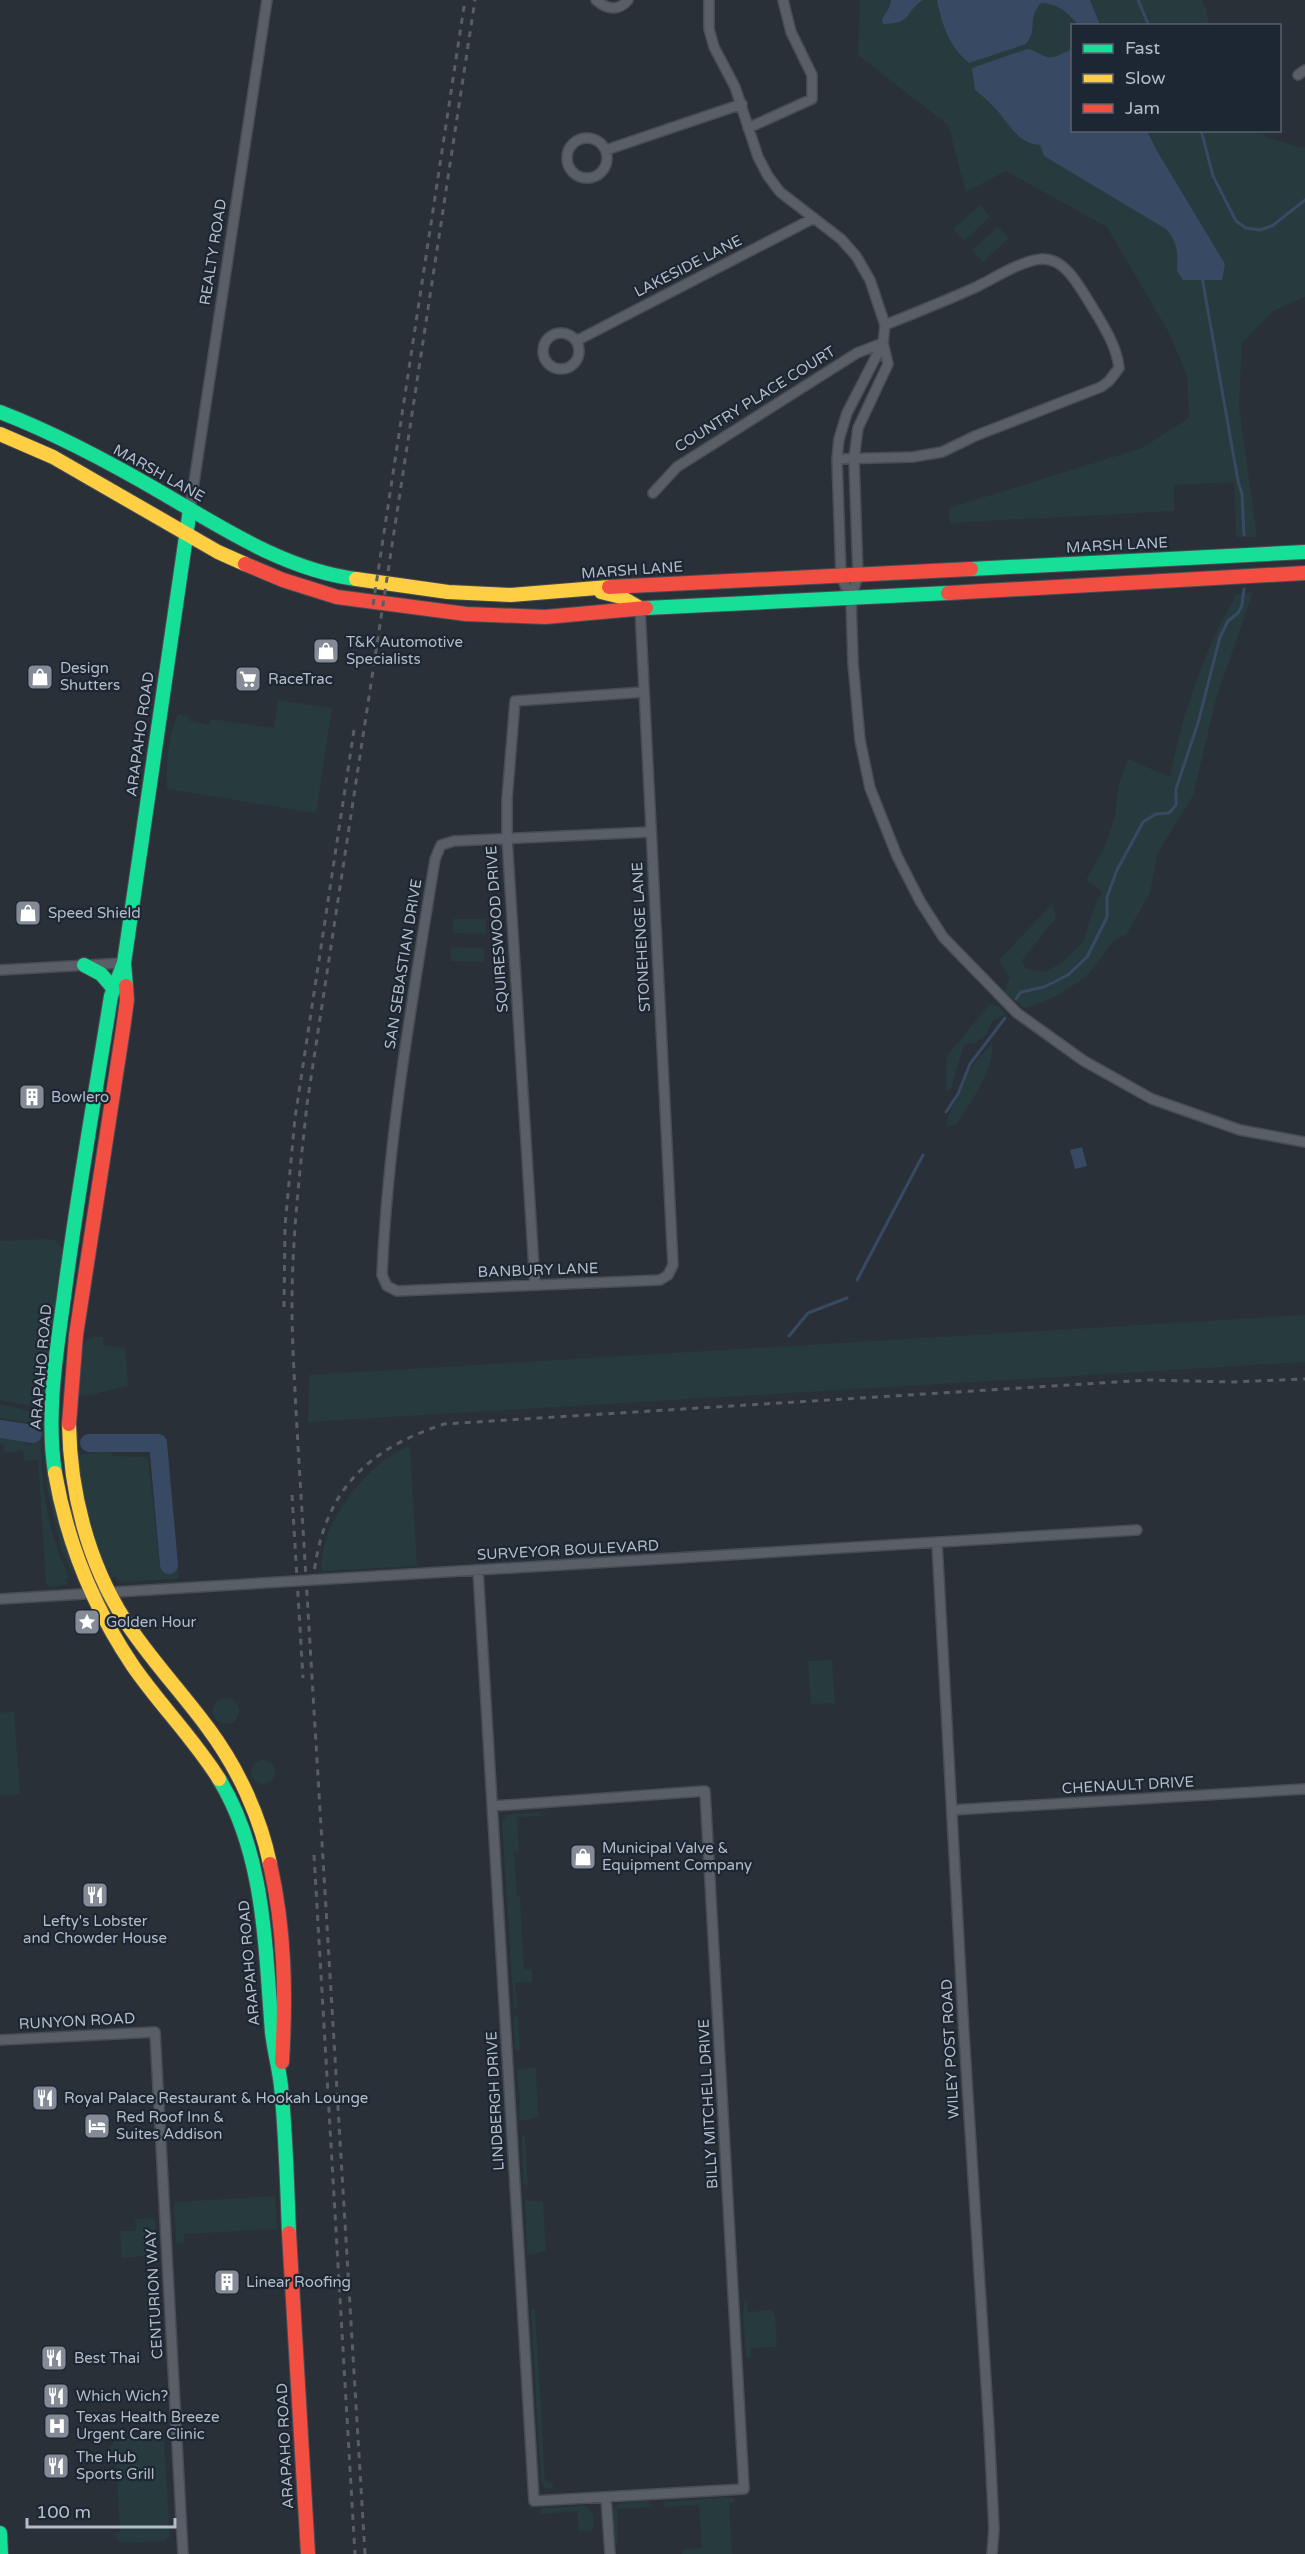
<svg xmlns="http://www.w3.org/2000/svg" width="1305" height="2554" font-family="'Varela Round',sans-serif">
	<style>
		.green { fill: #273a3e }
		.water { fill: #384963 }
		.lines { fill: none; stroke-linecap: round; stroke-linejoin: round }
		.stream { stroke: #384963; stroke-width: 3 }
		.river { stroke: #384963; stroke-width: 18 }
		.street-casing { stroke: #484c53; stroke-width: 12 }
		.fast-casing { stroke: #484c53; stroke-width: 16 }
		.slow-casing { stroke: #484c53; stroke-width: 16 }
		.jam-casing { stroke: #484c53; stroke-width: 16 }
		.street { stroke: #5a5e66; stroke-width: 9 }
		.fast { stroke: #16e098; stroke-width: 14 }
		.slow { stroke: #ffcf43; stroke-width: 14 }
		.jam { stroke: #f24e42; stroke-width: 14 }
		.rail { stroke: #595d64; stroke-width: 3; stroke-dasharray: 6 6; stroke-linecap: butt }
		.labels { text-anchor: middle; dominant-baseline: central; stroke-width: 4.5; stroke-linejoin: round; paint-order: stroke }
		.street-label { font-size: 15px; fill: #b4bcc9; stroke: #1d2633 }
		.poi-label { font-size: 15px; fill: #b4bcc9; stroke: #1d2633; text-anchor: start }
	</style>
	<rect width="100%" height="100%" fill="#2a3038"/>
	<!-- green -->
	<path class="green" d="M860,0H1201L1206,8L1209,25L1072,26V130L1260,131L1268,138L1302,148L1305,147V297L1273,311L1242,343L1239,406L1257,537H1236L1234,482L1174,485V511L950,523L949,508L1142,448L1189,418L1187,376L1169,333L1107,227L1006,171L966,192L948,125L858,55Z
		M980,205L990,217L964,241L953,229Z
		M998,227L1009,238L983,262L972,250Z
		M1253,592L1216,699L1193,796L1157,854L1150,893L1126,935C1109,937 1100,964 1087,975C1068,990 1048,1002 1025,1008L1004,992L1010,978L999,960L1052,904L1056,918L1022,960L1025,968L1044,972L1060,964L1083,942L1095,905L1103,892L1086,880L1104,849L1115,816L1118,787L1128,759L1170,777C1179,729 1195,680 1215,635C1221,621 1230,608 1236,594Z
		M278,700L332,708L316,813L167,789C166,764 168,738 178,714L189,717L190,721L209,725L211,719L274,728Z
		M453,919H486V934L453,933Z
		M451,947L484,948V962L451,961Z
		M990,1004L1000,1007L1006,1014L992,1021L987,1034L974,1044L966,1043L962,1050L951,1089L946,1090L947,1056Z
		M992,1044C995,1070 970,1102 957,1124L947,1127C947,1114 953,1108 958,1096C970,1071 971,1064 992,1044Z
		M43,1239L55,1240L64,1250L46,1394L43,1395L42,1407L46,1412L66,1544L73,1568V1575L61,1549L47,1488L42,1410L32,1406L0,1400V1241Z
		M1305,1315V1362L308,1422L309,1375Z
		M92,1337H103V1345L125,1348L128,1386L90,1395L78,1394L76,1390L82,1348L85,1342Z
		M0,1404L38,1413L40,1416C41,1472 43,1525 69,1576L65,1581L68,1584L50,1587L46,1583L38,1460L24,1461L23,1451L4,1453L3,1444H0V1438L19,1440L32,1445L36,1424L0,1418Z
		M410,1446L417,1566L322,1571C317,1526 369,1460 410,1446Z
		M99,1452L111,1453L112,1456L148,1457L160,1567L178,1566V1579L126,1582L119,1581L115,1576L113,1578L105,1570L83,1503L76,1455Z
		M832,1660L835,1703L811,1704L808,1661Z
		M213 1711a13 13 0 1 1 26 0a13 13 0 1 1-26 0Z
		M14,1711L20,1794L0,1795V1713Z
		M251 1772a12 12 0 1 1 24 0a12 12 0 1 1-24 0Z
		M540,1812L541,1816L517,1817L519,1851L514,1852L517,1896L520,1897L524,1969H532V1982L515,1983L517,2007H514L502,1824L506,1815Z
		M515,2016H518L520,2051L515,2049L513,2019Z
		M531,2068H536L538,2117L521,2121L519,2120L520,2100L517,2070Z
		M522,2136H525L528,2185L523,2184Z
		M275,2196L277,2229L184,2234L185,2243L176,2242L174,2203L175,2202Z
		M525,2200L543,2202L546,2251L529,2255L527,2254Z
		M153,2218L155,2221C157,2256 157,2256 122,2258L120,2231H136L135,2219Z
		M745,2301H747L748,2312L772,2310L775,2315L777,2347L751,2348V2359L746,2357L743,2314Z
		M535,2309L545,2480L554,2484L552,2489L545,2488L541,2481L531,2311Z
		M159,2435L164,2441L170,2537L165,2541L121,2543L113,2534L120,2532L116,2455H109L108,2449L116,2440Z
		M732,2497L736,2502L729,2503L732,2554H682V2550L702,2548L699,2505L664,2507L665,2502Z
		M648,2501L653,2507L617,2509L618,2543L615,2542L613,2508L620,2503Z
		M586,2506L593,2514L594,2527L590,2531H579L577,2511L540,2514L542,2508Z"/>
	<!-- water -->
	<path class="water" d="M891,0H923C904,12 913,24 883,24L882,19L889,8Z
		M937,0H1090L1100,25H1078C1070,14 1056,2 1041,3C1026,20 1039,28 1026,44L969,63C949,46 942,25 937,0Z
		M1027,49C1036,50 1040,55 1047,57C1054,59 1065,52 1072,49V130L1147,131L1157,151L1225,264L1222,280H1183L1177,271C1178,255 1178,242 1166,229L1044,156L1040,145C1016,143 1008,121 993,106C988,100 981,95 975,90L972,68Z
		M1082,1147L1087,1166L1075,1169L1070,1150Z"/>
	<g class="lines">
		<!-- stream -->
		<path class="stream" d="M1138,0L1149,26
			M1201,130L1213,176L1236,221L1246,228L1260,230L1272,226L1305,200
			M1202,277L1238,481L1242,494L1244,535
			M1016,999L1021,992L1044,987L1068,975L1087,957L1107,917V897L1117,870L1143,822L1156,814L1169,813L1176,805V789L1198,723L1220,637L1228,621L1238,613L1242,605L1244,589
			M946,1112L958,1094L970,1064L1005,1018
			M857,1280L923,1155
			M789,1336L808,1313L847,1298"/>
		<!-- river -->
		<path class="river" d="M0,1429L33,1434
			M89,1443H158L169,1565"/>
		<defs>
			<path id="street" d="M596,0C606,9 618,12 628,0
				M709,0V29L714,47L735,87L758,157L768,176L780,192L841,239L856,256L870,280L885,325L883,343L888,364L858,428L854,459L858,575L851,599L853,663L860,740L870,788L897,856L920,901L943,937L1017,1013L1084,1061L1152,1099L1240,1130L1305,1142
				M1298,75L1305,70
				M748,128L812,99V75L791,32L783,0
				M567 158a20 20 0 1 1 40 0a20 20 0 1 1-40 0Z
				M606,150L742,104
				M543 351a18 18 0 1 1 36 0a18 18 0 1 1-36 0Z
				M576,341L814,218
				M837,459L913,457L942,452L975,436L1101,387L1109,381L1119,368C1117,346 1102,323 1091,305C1080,288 1066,258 1042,259C1022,260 993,279 974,288C945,301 915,313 885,325
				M653,493L677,467L857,353L883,343
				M190,509L267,0
				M851,599L841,576L837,459L839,439L847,413L883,343
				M640,608L673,1265L668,1275L660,1280L397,1291L387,1286L382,1275C388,1135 413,997 435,859L441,845L454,841L650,832
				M0,970L124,963
				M535,1285L507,838V799L515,701L644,692
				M937,1543L964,2034L989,2429L994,2529L992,2554
				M478,1570L534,2501L744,2489L705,1791L493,1806
				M0,1599L1137,1530
				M952,1810L1305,1789
				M0,2040L155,2032L183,2554
				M606,2497L610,2554"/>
			<path id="fast" d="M0,412C57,434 111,463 164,494C224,529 286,570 356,579
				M971,569L1305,552
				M646,608L948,593
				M84,965L101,974L114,989
				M126,986L124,963L190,509
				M55,1473C46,1415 56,1355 64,1297C77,1196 95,1096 111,996L124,963
				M219,1779C265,1854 265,1947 272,2032C274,2050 279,2068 281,2086C286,2135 287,2184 289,2233
				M0,2533L1,2554"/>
			<path id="slow" d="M0,434L53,457L218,552L245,564
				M356,579L448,592L511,595L609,587
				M601,592L621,597L640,608
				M69,1424C70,1492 88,1562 124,1619C149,1658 181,1691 208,1728C237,1767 260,1815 270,1864
				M55,1473C67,1542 94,1608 133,1666C160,1705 194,1739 219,1779"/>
			<path id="jam" d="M245,564L283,580L337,597L466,614L545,617L646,608
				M609,587L971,569
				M948,593L1305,573
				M69,1424L76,1335L123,1029L127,1000L126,986
				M270,1864C285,1930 286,1995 282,2062
				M289,2233L308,2554"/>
		</defs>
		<!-- street casing -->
		<use href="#street" class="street-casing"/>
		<!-- fast casing -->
		<use href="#fast" class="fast-casing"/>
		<!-- slow casing -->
		<use href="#slow" class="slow-casing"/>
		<!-- jam casing -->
		<use href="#jam" class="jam-casing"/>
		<!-- street -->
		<use href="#street" class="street"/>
		<!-- fast -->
		<use href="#fast" class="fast"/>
		<!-- slow -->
		<use href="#slow" class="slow"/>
		<!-- jam -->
		<use href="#jam" class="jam"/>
		<!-- rail -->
		<path class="rail" d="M373,605L465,0
			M284,1307L285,1226L295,1118L354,730
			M292,1495L303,1678
			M313,1581C322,1495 362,1451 444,1424L1148,1380L1234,1382L1305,1379
			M314,1855L355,2554
			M365,2554L297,1429C295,1388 292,1346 292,1305C292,1238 300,1170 307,1104L475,0"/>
	</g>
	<!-- icons -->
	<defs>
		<symbol id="shop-square" viewBox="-11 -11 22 22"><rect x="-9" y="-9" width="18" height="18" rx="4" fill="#848b96" stroke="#1d2633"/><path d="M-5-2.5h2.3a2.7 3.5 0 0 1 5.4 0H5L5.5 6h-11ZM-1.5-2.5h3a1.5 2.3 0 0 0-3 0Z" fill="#fff"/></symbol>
		<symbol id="supermarket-square" viewBox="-11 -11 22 22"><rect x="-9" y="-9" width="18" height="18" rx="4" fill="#848b96" stroke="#1d2633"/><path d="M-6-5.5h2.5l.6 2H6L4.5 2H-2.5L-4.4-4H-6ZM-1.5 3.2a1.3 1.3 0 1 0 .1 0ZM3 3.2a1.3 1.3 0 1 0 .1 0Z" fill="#fff"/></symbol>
		<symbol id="building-square" viewBox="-11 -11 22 22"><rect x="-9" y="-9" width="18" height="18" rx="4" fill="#848b96" stroke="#1d2633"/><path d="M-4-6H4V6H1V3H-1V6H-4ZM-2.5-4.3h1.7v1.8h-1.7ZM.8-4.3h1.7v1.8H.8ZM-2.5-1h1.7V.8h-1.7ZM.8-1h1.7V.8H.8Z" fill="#fff"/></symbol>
		<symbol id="sight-square" viewBox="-11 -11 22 22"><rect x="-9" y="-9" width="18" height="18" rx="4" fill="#848b96" stroke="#1d2633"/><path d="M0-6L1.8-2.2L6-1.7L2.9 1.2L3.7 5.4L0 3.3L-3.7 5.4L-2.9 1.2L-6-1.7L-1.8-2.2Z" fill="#fff"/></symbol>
		<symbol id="restaurant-square" viewBox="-11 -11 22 22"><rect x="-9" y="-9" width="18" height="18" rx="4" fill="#848b96" stroke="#1d2633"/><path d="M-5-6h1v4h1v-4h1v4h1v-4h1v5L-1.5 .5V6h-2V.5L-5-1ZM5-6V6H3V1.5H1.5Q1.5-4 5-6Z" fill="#fff"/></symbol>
		<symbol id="hotel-square" viewBox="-11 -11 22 22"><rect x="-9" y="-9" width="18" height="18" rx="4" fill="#848b96" stroke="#1d2633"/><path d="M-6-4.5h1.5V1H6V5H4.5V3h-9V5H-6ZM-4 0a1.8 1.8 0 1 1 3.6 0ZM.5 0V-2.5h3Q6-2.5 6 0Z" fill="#fff"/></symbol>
		<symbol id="hospital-square" viewBox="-11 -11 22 22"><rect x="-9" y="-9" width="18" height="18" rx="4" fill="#848b96" stroke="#1d2633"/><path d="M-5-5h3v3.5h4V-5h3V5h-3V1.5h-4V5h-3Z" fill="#fff"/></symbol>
	</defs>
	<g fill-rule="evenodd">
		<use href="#shop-square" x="311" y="636" width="30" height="30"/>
		<use href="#shop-square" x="25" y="662" width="30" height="30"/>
		<use href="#supermarket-square" x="233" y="664" width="30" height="30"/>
		<use href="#shop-square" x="13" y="898" width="30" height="30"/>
		<use href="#building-square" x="17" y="1082" width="30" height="30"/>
		<use href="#sight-square" x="72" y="1607" width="30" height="30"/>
		<use href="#shop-square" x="568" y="1842" width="30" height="30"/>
		<use href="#restaurant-square" x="80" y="1880" width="30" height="30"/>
		<use href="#restaurant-square" x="30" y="2083" width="30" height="30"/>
		<use href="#hotel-square" x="82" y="2111" width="30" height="30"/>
		<use href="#building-square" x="212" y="2267" width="30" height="30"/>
		<use href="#restaurant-square" x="39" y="2343" width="30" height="30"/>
		<use href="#restaurant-square" x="41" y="2381" width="30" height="30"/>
		<use href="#hospital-square" x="42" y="2411" width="30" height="30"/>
		<use href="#restaurant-square" x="41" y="2451" width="30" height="30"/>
	</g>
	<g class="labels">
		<!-- street labels -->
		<g class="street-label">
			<text transform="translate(213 252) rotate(-81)">REALTY ROAD</text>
			<text transform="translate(688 266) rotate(-27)">LAKESIDE LANE</text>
			<text transform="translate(755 399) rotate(-32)">COUNTRY PLACE COURT</text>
			<text transform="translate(159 473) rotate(29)">MARSH LANE</text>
			<text transform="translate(1117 545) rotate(-3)">MARSH LANE</text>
			<text transform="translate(632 570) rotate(-4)">MARSH LANE</text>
			<text transform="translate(140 734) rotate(-82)">ARAPAHO ROAD</text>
			<text transform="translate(497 929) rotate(-94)">SQUIRESWOOD DRIVE</text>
			<text transform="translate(641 937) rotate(-93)">STONEHENGE LANE</text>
			<text transform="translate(403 964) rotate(-81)">SAN SEBASTIAN DRIVE</text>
			<text transform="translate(538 1270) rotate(-2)">BANBURY LANE</text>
			<text transform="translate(41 1367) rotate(-85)">ARAPAHO ROAD</text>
			<text transform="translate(568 1550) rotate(-3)">SURVEYOR BOULEVARD</text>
			<text transform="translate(1128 1785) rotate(-3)">CHENAULT DRIVE</text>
			<text transform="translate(249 1963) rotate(-95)">ARAPAHO ROAD</text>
			<text transform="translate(77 2021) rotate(-3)">RUNYON ROAD</text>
			<text transform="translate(950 2049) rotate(-93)">WILEY POST ROAD</text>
			<text transform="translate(495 2101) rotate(-93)">LINDBERGH DRIVE</text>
			<text transform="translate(708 2104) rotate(-93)">BILLY MITCHELL DRIVE</text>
			<text transform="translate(154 2294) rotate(-93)">CENTURION WAY</text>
			<text transform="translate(285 2446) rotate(-93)">ARAPAHO ROAD</text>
		</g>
		<!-- poi labels -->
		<g class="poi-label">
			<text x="346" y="642">T&amp;K Automotive<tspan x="346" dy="17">Specialists</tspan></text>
			<text x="60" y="668">Design<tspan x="60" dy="17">Shutters</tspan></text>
			<text x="268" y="679">RaceTrac</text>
			<text x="48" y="913">Speed Shield</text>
			<text x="51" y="1097">Bowlero</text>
			<text x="106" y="1622">Golden Hour</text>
			<text x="602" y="1848">Municipal Valve &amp;<tspan x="602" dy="17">Equipment Company</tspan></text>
			<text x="95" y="1921" text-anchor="middle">Lefty's Lobster<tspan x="95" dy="17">and Chowder House</tspan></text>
			<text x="64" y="2098">Royal Palace Restaurant &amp; Hookah Lounge</text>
			<text x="116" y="2117">Red Roof Inn &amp;<tspan x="116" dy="17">Suites Addison</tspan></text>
			<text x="246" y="2282">Linear Roofing</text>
			<text x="74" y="2358">Best Thai</text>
			<text x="76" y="2396">Which Wich?</text>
			<text x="76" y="2417">Texas Health Breeze<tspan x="76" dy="17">Urgent Care Clinic</tspan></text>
			<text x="76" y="2457">The Hub<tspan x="76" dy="17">Sports Grill</tspan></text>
		</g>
	</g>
	<!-- legend -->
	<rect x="1071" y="24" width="210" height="108" fill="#1d2633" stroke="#59626f" stroke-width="1.5"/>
	<rect x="1083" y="44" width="30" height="9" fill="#16e098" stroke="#59626f" stroke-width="1.5"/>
	<text x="1125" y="54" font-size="18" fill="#b4bcc9">Fast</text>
	<rect x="1083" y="74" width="30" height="9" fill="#ffcf43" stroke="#59626f" stroke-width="1.5"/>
	<text x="1125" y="84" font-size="18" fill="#b4bcc9">Slow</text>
	<rect x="1083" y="104" width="30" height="9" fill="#f24e42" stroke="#59626f" stroke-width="1.5"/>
	<text x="1125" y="114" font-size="18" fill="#b4bcc9">Jam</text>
	<!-- scale -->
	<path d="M27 2518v9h148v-9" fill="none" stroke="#b4bcc9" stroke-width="3"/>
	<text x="36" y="2518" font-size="18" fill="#b4bcc9" stroke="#1d2633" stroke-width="4.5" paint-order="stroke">100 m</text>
</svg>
